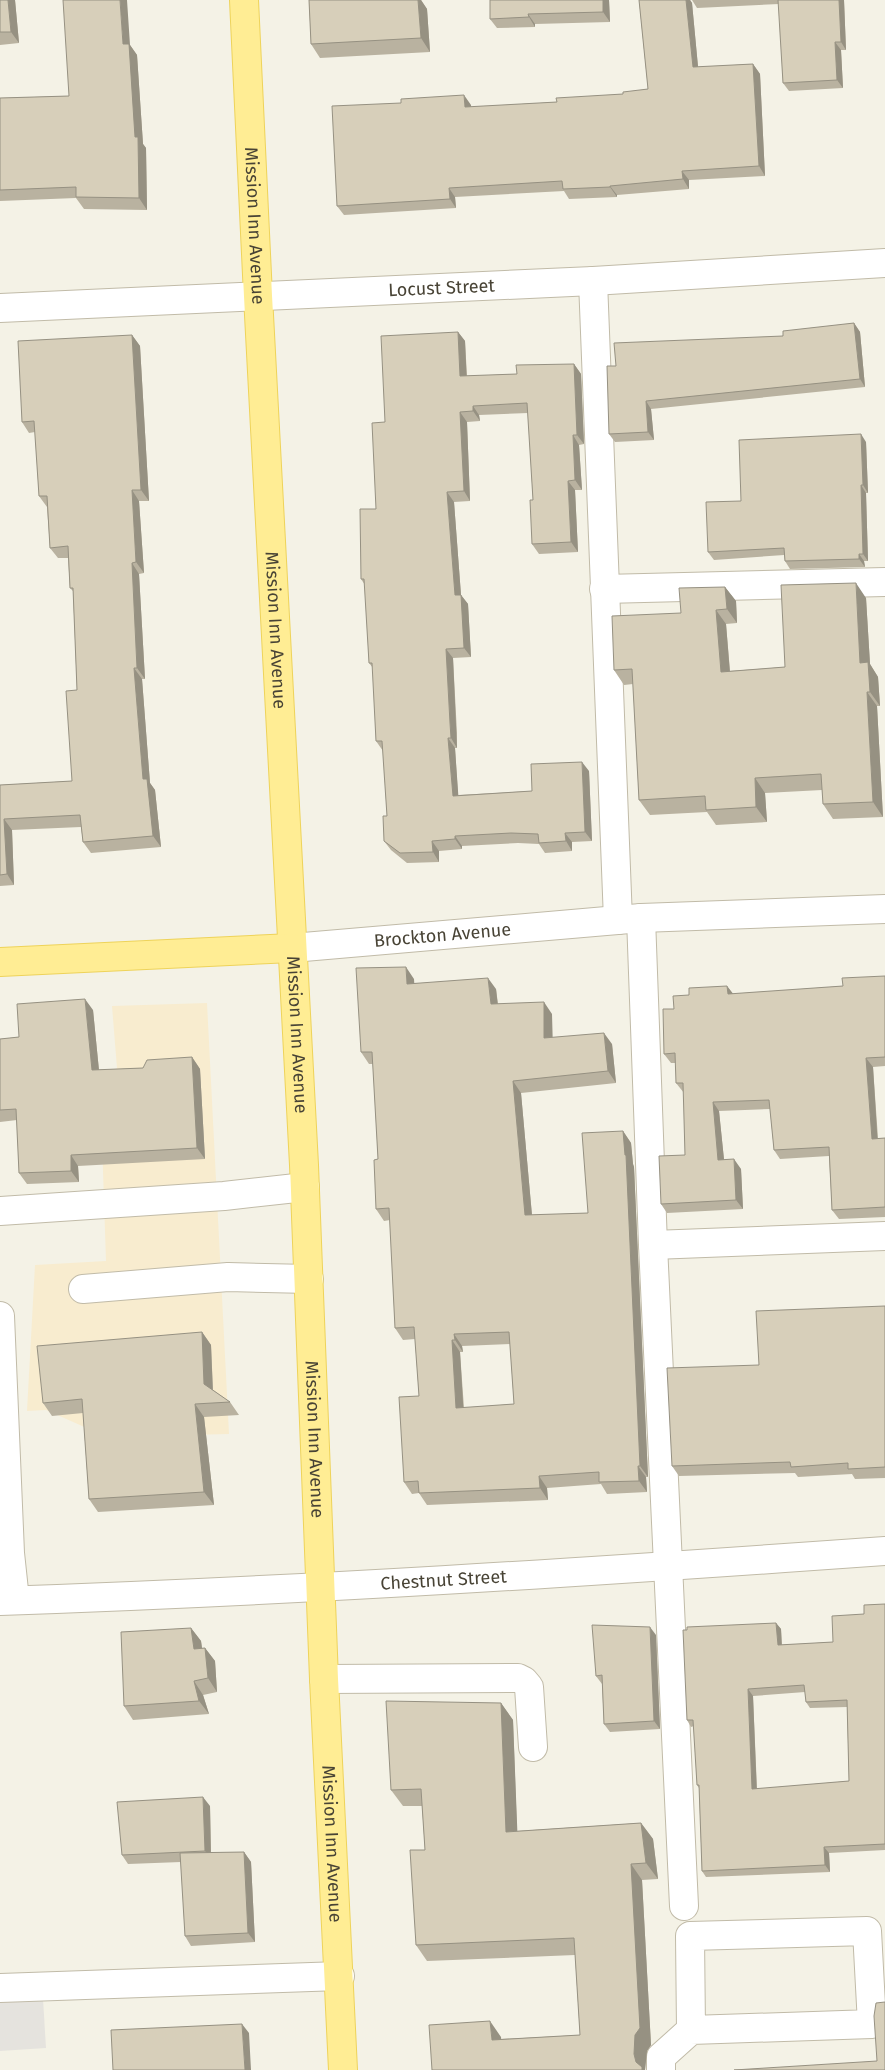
<svg xmlns="http://www.w3.org/2000/svg" width="885" height="2070" font-family="'Fira Sans',sans-serif">
	<style>
		.commercial { fill: #f8eccf }
		.parking { fill: #e5e3de }
		.lines { fill: none; stroke-linecap: round; stroke-linejoin: round }
		.minor-casing { stroke: #c1bba8; stroke-width: 30 }
		.major-casing { stroke: #eed35a; stroke-width: 30 }
		.minor { stroke: #fff; stroke-width: 28 }
		.major { stroke: #ffed94; stroke-width: 28 }
		.wall { fill: #b9b2a0; fill-rule: evenodd }
		.shaded-wall { fill: #969182 }
		.building { fill: #d7cfba; stroke: #969182; fill-rule: evenodd }
		.labels { text-anchor: middle; dominant-baseline: central; stroke-width: 4.5; stroke-linejoin: round; paint-order: stroke }
		.street-label { font-size: 18px; fill: #484335; stroke: #fff }
	</style>
	<rect width="100%" height="100%" fill="#f4f2e6"/>
	<!-- commercial -->
	<path class="commercial" d="M207,1003L229,1434L107,1437L46,1410L27,1411L35,1265L106,1261L100,1081L117,1068L112,1006Z"/>
	<!-- parking -->
	<path class="parking" d="M43,1999L46,2048L0,2051V2002Z"/>
	<g class="lines">
		<defs>
			<g id="minor">
				<path d="M593,281L618,920"/>
				<path id="s1" d="M0,308L593,281L885,263"/>
				<path d="M604,589L885,582"/>
				<path d="M641,918L653,1245L684,1906"/>
				<path id="s2" d="M292,948L641,918L885,909"/>
				<path d="M0,1211L224,1196L305,1187"/>
				<path d="M653,1245L885,1236"/>
				<path d="M83,1289L228,1277L309,1279"/>
				<path d="M0,1316L10,1553L15,1600"/>
				<path id="s3" d="M0,1601C295,1591 590,1572 885,1551"/>
				<path d="M324,1679L518,1678L524,1681L529,1687L533,1747"/>
				<path d="M0,1988L340,1976"/>
				<path d="M661,2070V2057L691,2030L872,2024L867,1931L690,1936L691,2030"/>
			</g>
			<g id="major">
				<path id="s4" d="M244,0L258,296L304,1165L324,1679L343,2070"/>
				<path d="M0,962L292,948"/>
			</g>
		</defs>
		<!-- minor casing -->
		<use href="#minor" class="minor-casing"/>
		<!-- major casing -->
		<use href="#major" class="major-casing"/>
		<!-- minor -->
		<use href="#minor" class="minor"/>
		<!-- major -->
		<use href="#major" class="major"/>
	</g>
	<!-- wall -->
	<path class="wall" d="M0,0H15L19,43L0,45Z
		M309,0H421L427,9L430,52L320,58L311,44Z
		M490,0H609L610,22L535,24V27L497,28L490,19Z
		M639,0H690L692,3L698,67L753,64L760,74L765,176L689,180V189L617,195V197L569,199L564,191L455,197L456,208L344,215L337,206L401,103L471,105V107L557,102L623,94L648,89Z
		M692,0H844L846,50H841L843,88L789,91L783,83L779,4L697,8Z
		M130,45L137,55L143,144L146,148L147,210L84,209L76,198L0,201V98L69,96Z
		M854,323L860,332L865,387L651,409L654,440L615,442L609,434L616,366Z
		M458,332L465,341L467,376L517,374L574,364L581,374L584,444L579,445L582,490H575L578,552L539,554L532,544L533,500L528,413L479,415L480,421L467,422L470,501L454,502L461,595L468,604L471,657L453,658L457,733V748H455L458,795L532,791L589,771L592,841L572,842V851L545,853L539,844L518,843L462,846V849L439,851V862L407,863L391,850L384,841L387,816L383,751L376,741L373,668L369,663L365,585L361,579L376,509L385,422Z
		M132,335L140,346L149,501H139L144,573L139,574L145,679H142L150,783L155,790L161,847L91,853L83,842L81,827L12,830L14,885L0,886V785L72,781L77,690L73,591L70,588L68,558H58L50,548L47,507L39,496L35,432L29,433L22,422Z
		M866,442L868,493H866L868,561H864L865,567L790,569L785,561L784,555L714,560L708,552L741,501Z
		M725,587L736,601L737,623L726,624L730,671L785,667L866,598L870,664L878,677L880,706H877L883,817L833,819L823,804L822,790L765,793L767,822L716,825L707,812L650,815L639,800L633,684L624,685L614,670L681,613Z
		M885,976V1066L873,1067L878,1138H885V1217L839,1219L832,1210L829,1156L780,1159L774,1150L770,1109L719,1111L724,1160L741,1169L743,1209L667,1213L661,1204L685,1155L684,1093L676,1083V1063H671L664,1054L674,1009L689,995L727,986L733,994L843,986Z
		M414,979V983L496,989L498,1004L552,1014V1038L612,1044L616,1083L521,1093L532,1215L588,1213L623,1131L631,1143L633,1164L634,1167L648,1477H646L647,1492L607,1494L601,1484L547,1488L548,1500L427,1505L419,1493L412,1494L404,1482L419,1396L415,1339L403,1340L395,1328L390,1220L384,1221L376,1209L378,1159L373,1064H369L361,1052ZM510,1344L514,1404L464,1408L460,1352H463L462,1346Z
		M93,1010L99,1070L143,1068L192,1057L200,1069L205,1159L78,1166L79,1182L27,1184L19,1173L17,1120L0,1122V1039L19,1037Z
		M885,1306V1478L855,1479L852,1474L798,1477L795,1473L679,1476L672,1466L759,1365Z
		M202,1332L211,1345L213,1390L230,1402L239,1415L204,1417L214,1505L98,1512L89,1499L83,1413L52,1416L43,1403Z
		M885,1604V1850L829,1853L830,1872L706,1877L702,1871L699,1788L697,1785L694,1726L691,1727L687,1720L776,1623L781,1629L782,1645L833,1642L864,1614ZM805,1692L806,1702L810,1708L847,1707L849,1781L757,1789L753,1696Z
		M191,1628L201,1641L202,1648H205L215,1661L217,1692L203,1695L209,1714L133,1720L124,1706Z
		M656,1635L660,1729L610,1732L604,1724L602,1684L596,1676Z
		M501,1703L513,1720L517,1831L641,1823L653,1839L658,1879L642,1880L651,2045L647,2051L645,2070H432L501,2037V2039L580,2035L575,1955L427,1961L416,1945L425,1850L422,1806H403L391,1790Z
		M210,1806L211,1853L244,1852L251,1862L255,1942L191,1946L185,1936L181,1862L128,1864L122,1855Z"/>
	<!-- shaded-wall -->
	<path class="shaded-wall" d="M8,0H15L19,43L11,32Z
		M120,0H127L130,45L137,55L143,144L146,148L147,210L139,198L135,137L123,44Z
		M418,0H421L427,9L430,52L421,38Z
		M603,0H609L610,22L603,12Z
		M686,0H690L692,3L699,77L693,67Z
		M839,0H844L846,50L841,42Z
		M528,14L535,24V27L529,17Z
		M835,42L841,50L843,88L837,80Z
		M753,64L760,74L765,176L759,166Z
		M464,95L471,105L472,117L465,107Z
		M682,171L689,180V189L683,179Z
		M610,186L617,195V197L610,187Z
		M449,188L455,197L456,208L450,199Z
		M854,323L860,332L865,387L860,379Z
		M458,332L465,341L467,386L460,376Z
		M132,335L140,346L149,501L141,490Z
		M574,364L581,374L584,444L577,435Z
		M646,401L651,409L654,440L648,432Z
		M473,406L479,415L480,421L473,411Z
		M460,412L467,422L470,501L464,491Z
		M861,434L866,442L868,493L863,485Z
		M573,435L579,445L582,490L575,480Z
		M568,481L575,490L578,552L571,542Z
		M861,485L866,493L868,561L863,554Z
		M132,490L139,501L144,573L136,562Z
		M447,492L454,502L461,595L468,604L471,657L464,648L455,595Z
		M859,554L864,561L865,567L859,559Z
		M132,563L139,574L145,679L137,668Z
		M856,583L866,598L870,664L878,677L880,706L870,692L860,663Z
		M725,587L736,601L737,623L727,609Z
		M716,610L726,624L731,686L721,672Z
		M446,649L453,658L457,748L451,738Z
		M134,668L142,679L150,783L155,790L161,847L153,836L143,779Z
		M867,692L877,706L883,817L873,802Z
		M448,738L455,748L459,805L453,796Z
		M582,762L589,771L592,841L585,832Z
		M755,778L765,793L767,822L756,807Z
		M4,819L12,830L14,885L7,874Z
		M565,833L572,842V851L566,841Z
		M455,836L462,846V849L455,839Z
		M432,841L439,851V862L433,852Z
		M406,967L414,979L415,995L407,984Z
		M488,978L496,989L499,1016L491,1004Z
		M727,986L734,995L728,994Z
		M85,999L93,1010L100,1081L92,1070Z
		M544,1002L552,1014L553,1050L544,1038Z
		M604,1033L612,1044L616,1083L608,1071Z
		M192,1057L200,1069L205,1159L197,1148Z
		M866,1058L873,1067L878,1148L872,1139Z
		M513,1081L521,1093L533,1227L525,1215Z
		M713,1102L719,1111L725,1169L718,1160Z
		M623,1131L631,1143L633,1164L634,1167L648,1477L640,1466Z
		M71,1155L78,1166L79,1182L71,1171Z
		M734,1159L741,1169L743,1209L736,1200Z
		M202,1332L211,1345L213,1396L204,1384Z
		M454,1334L462,1346L463,1352L455,1340Z
		M452,1340L460,1352L464,1420L456,1408Z
		M195,1404L204,1417L214,1505L204,1492Z
		M638,1466L646,1477L647,1492L639,1481Z
		M539,1476L547,1488L548,1500L540,1488Z
		M776,1623L781,1629L782,1652L778,1645Z
		M650,1627L656,1635L660,1729L654,1721Z
		M191,1628L201,1641L204,1663L194,1649Z
		M205,1648L215,1661L217,1692L208,1678Z
		M194,1681L203,1695L209,1714L199,1701Z
		M748,1689L753,1696L757,1796L752,1789Z
		M501,1703L513,1720L518,1848L506,1832Z
		M203,1797L210,1806L211,1861L205,1851Z
		M641,1823L653,1839L658,1879L646,1863Z
		M824,1847L829,1853L830,1872L825,1865Z
		M244,1852L251,1862L255,1942L248,1933Z
		M631,1864L642,1880L651,2045L647,2051L645,2070H642L636,2062L634,2054Z
		M490,2021L501,2037L503,2056L492,2040Z
		M242,2024L249,2033L251,2070H245Z"/>
	<!-- building -->
	<path class="building" d="M0,0H8L11,32H0Z
		M63,0H120L123,44H129L135,137H138L139,198L76,197V187L0,190V98L69,96Z
		M309,0H418L421,38L311,44Z
		M490,0H603V12L528,14L529,17L490,19Z
		M639,0H686L693,67L753,64L759,166L682,171L683,179L610,186V187L563,189L562,181L449,188L450,199L337,206L332,106L401,103V99L464,95L465,107L557,102L556,98L623,94V92L648,89Z
		M778,0H839L841,42H835L837,80L783,83Z
		M854,323L860,379L646,401L648,432L609,434L607,366H616L614,343L783,336V331Z
		M458,332L460,376L517,374L516,365L574,364L577,435H573L575,480L568,481L571,542L532,544L530,500H533L527,403L473,406V411L460,412L464,491L447,492L455,595H461L464,648L446,649L450,723L451,738H448L453,796L532,791L531,764L582,762L585,832L565,833L566,841L539,843L538,834L511,833L455,836V839L432,841L433,852L400,853L384,841L383,816H387L382,741H376L372,663H369L364,579H361L360,509H376L372,423L385,422L381,336Z
		M132,335L141,490H132L136,562L132,563L137,668H134L143,779H147L153,836L83,842L80,815L4,819L7,874L0,875V785L72,781L66,691L77,690L73,588H70L68,546L50,548L47,496H39L34,421L22,422L18,341Z
		M861,434L863,485H861L863,554H859V559L785,561L784,548L708,552L706,502L741,501L739,440Z
		M856,583L860,663L868,662L870,692H867L873,802L823,804L821,774L755,778L756,807L706,810L705,796L639,800L632,669L614,670L612,616L681,613L679,588L725,587L727,609L716,610L721,672L785,667L781,585Z
		M406,967L407,984L488,978L491,1004L544,1002V1038L604,1033L608,1071L513,1081L525,1215L588,1213L582,1133L623,1131L625,1155H626L640,1466H638L639,1481L599,1482V1472L539,1476L540,1488L419,1493L418,1481L404,1482L399,1397L419,1396L414,1327L395,1328L389,1208L376,1209L374,1160L378,1159L372,1052H361L356,968ZM509,1332L514,1404L456,1408L452,1340H455L454,1334Z
		M885,976V1057L866,1058L872,1139L885,1138V1207L832,1210L829,1147L774,1150L769,1100L713,1102L718,1160L734,1159L736,1200L661,1204L659,1156L685,1155L683,1083H676L675,1053L664,1054L663,1009H674L673,996L689,995V988L727,986L728,994L843,986L842,978Z
		M85,999L92,1070L143,1068L147,1060L192,1057L197,1148L71,1155V1171L19,1173L16,1109L0,1110V1039L19,1037L17,1004Z
		M885,1306V1467L848,1469V1463L791,1467L790,1462L672,1466L667,1368L759,1365L756,1311Z
		M202,1332L204,1384L230,1402L195,1404L204,1492L89,1499L82,1399L43,1403L37,1346Z
		M885,1604V1844L824,1847L825,1865L702,1871L699,1785H697L693,1720H687L683,1630H687V1627L776,1623L778,1645L833,1642L832,1616L864,1614V1605ZM804,1685L806,1702L847,1700L849,1781L752,1789L748,1689Z
		M592,1625L650,1627L654,1721L604,1724L602,1675L596,1676Z
		M191,1628L194,1649L205,1648L208,1678L194,1681L199,1701L124,1706L121,1632Z
		M386,1701L501,1703L506,1832L641,1823L646,1863L631,1864L640,2028L635,2035L634,2054L636,2062L642,2067V2070H432L429,2025L490,2021L492,2040L580,2035L574,1938L416,1945L410,1850H425L421,1789L391,1790Z
		M203,1797L205,1851L122,1855L117,1802Z
		M244,1852L248,1933L185,1936L180,1853Z
		M885,2002V2070H734L877,2061L874,2016L876,2003Z
		M242,2024L245,2070H113L111,2030Z"/>
	<g class="labels">
		<!-- street labels -->
		<g class="street-label">
			<text stroke="none"><textPath href="#s4" startOffset="226">Mission Inn Avenue</textPath></text>
			<text stroke="none"><textPath href="#s1" startOffset="442">Locust Street</textPath></text>
			<text stroke="none"><textPath href="#s4" startOffset="631">Mission Inn Avenue</textPath></text>
			<text stroke="none"><textPath href="#s2" startOffset="151">Brockton Avenue</textPath></text>
			<text stroke="none"><textPath href="#s4" startOffset="1036">Mission Inn Avenue</textPath></text>
			<text stroke="none"><textPath href="#s4" startOffset="1441">Mission Inn Avenue</textPath></text>
			<text stroke="none"><textPath href="#s3" startOffset="444">Chestnut Street</textPath></text>
			<text stroke="none"><textPath href="#s4" startOffset="1846">Mission Inn Avenue</textPath></text>
		</g>
	</g>
</svg>
